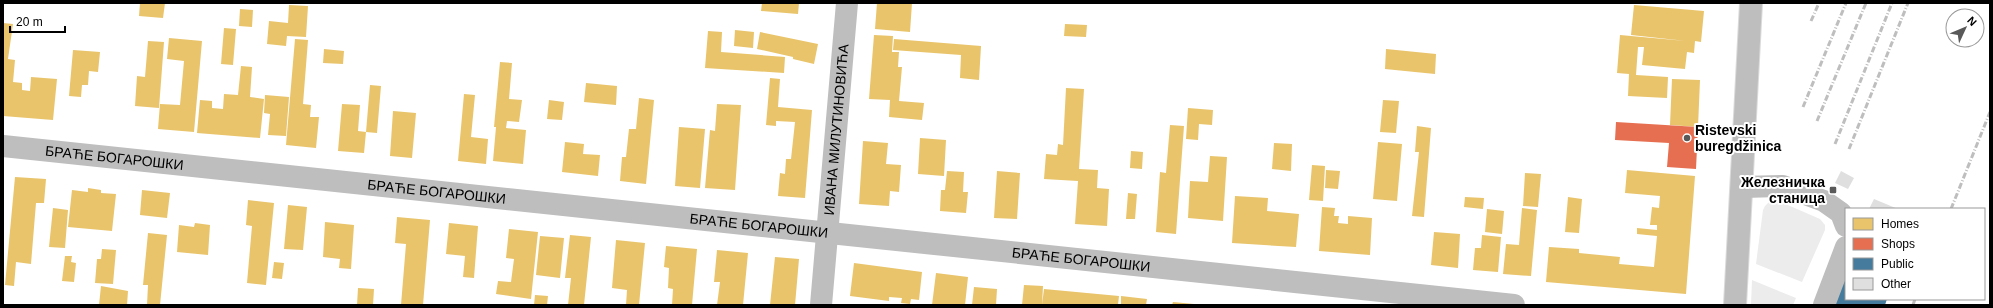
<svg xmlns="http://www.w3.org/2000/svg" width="1993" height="308" font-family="Helvetica,sans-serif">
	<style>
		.green { fill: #ececec }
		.homes { fill: #e9c46a }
		.shops { fill: #e76f51 }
		.public { fill: #457b9d }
		.building { fill: #dfdfdf }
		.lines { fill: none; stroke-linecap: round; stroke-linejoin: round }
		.major-casing { stroke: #dbdbdb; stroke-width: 24 }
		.minor { stroke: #bebebe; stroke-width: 22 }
		.major { stroke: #bebebe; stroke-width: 22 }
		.rail { stroke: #bebebe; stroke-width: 3; stroke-dasharray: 6 2 1 2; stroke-linecap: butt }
		.poi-dot { fill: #595959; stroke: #fff; stroke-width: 1.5 }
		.labels { text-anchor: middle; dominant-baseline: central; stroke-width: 4; stroke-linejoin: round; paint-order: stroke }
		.street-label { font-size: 14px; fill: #000; stroke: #fff }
		.poi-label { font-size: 14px; font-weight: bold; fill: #000; stroke: #fff; text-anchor: start }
	</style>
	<rect width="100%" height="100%" fill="#fff"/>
	<!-- green -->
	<path class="green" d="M1771,200H1776L1820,219L1825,225V230L1802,282L1756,264L1763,210L1765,206Z
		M1752,280L1796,298L1793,305H1751Z"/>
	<!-- homes -->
	<path class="homes" d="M140,3H165L163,18L139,16Z
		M762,3H799L798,14L761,11Z
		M877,3H912L910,32L875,29Z
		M289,5L308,6L306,37L287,36L286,46L267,44L269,21L288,23Z
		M1634,5L1704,11L1701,42L1695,41L1694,53L1687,52L1685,69L1642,65L1644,47H1638L1636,75L1668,77L1667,98L1628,96L1629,74L1617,73L1620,35L1686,41L1631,35Z
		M240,9L253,10L252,27L239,26Z
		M3,23L13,24L8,59L15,60L13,82L22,83V90L30,91L31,77L57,79L53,120L3,116Z
		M1065,24L1087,25L1086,37L1064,36Z
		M224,28L236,29L233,65L221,64Z
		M735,30L754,32L753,48L734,46Z
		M708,31L722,32L721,52L785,57L784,73L705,68Z
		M760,32L818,44L814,64L793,59V57L757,49Z
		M874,35L893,36L892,52H899L898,67H902L899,101L924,103L922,120L889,117L890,100L869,99Z
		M169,38L202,41L194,132L158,129L160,104L180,105L184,61L167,59Z
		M295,39L308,40L303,104L311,105L310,117H319L316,148L286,145Z
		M894,39L981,46L979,80L960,78L961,55L893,50Z
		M148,41L164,42L159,108L135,106L137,76L145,77Z
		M324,49L344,51L343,64L323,63Z
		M1386,49L1436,54L1435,74L1385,69Z
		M73,50L100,52L98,72L89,71L88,85H82L81,97L69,96Z
		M500,62L512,63L509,99L522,100L519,122L507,121L506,128L526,130L523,164L493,161L496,127H494Z
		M241,66L252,67L250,97L264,99L260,138L197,133L200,100L212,101V108L223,109L224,94L238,95Z
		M770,78L780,79L778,107L812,110L805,198L778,196L780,173L785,174L786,159H791L795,122L776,121V126L766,125Z
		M1672,79L1700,80L1698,127L1670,125Z
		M586,83L617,86L616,105L584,102Z
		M370,85L381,86L377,133L366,132Z
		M1066,88L1084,89L1079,169L1098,170L1097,188L1109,189L1107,226L1075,224L1078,181L1044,179L1046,154L1057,155L1058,144L1063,145Z
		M464,94L475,95L471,137L488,139L486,164L458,161Z
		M265,95L289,97L286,136L268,135L270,114L264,113Z
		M639,98L654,100L646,184L620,181L622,157H626L629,129H636Z
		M549,100L564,102L562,120L547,119Z
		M1383,100L1399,101L1396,133L1380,132Z
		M342,104L360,105L358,131L366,132L364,153L338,151Z
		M717,104L741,105L735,190L705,188L710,130L715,131Z
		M1188,108L1213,110L1212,125L1199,124L1198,140L1186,139Z
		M393,111L416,113L412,158L390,156Z
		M1170,125L1184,126L1176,234L1156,232L1160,172L1166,173Z
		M1417,126L1431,128L1424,217L1412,216L1419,152H1415Z
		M679,127L705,129L700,188L675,186Z
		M920,138L946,140L944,176L918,174Z
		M863,141L888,143L886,164L901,165L899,192L890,191L889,206L859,204Z
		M565,142L584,144L583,154L600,155L598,176L562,172Z
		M1378,142L1402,144L1397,201L1373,199Z
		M1274,143L1292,144L1291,171L1272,169Z
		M1131,151L1143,152L1142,169L1130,168Z
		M1210,156L1227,157L1223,221L1188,218L1190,181L1208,182Z
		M1312,165L1325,166L1323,201L1309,200Z
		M1326,170L1340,171L1338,189L1325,188Z
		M1627,170L1695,176L1686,294L1546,282L1549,247L1579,249V253L1620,257L1619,264L1654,267L1657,236L1637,234V228L1657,230V225H1650L1652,207L1659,208L1660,196L1625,193Z
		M947,171L964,172L963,192H968L966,213L940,211L941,190H945Z
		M997,171L1020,173L1017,219L994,218Z
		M1525,173L1541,174L1538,207L1523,206Z
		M15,177L46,179L44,203H36L31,264L16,262L14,286L5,285Z
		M88,188L101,190V193L116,194L112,231L68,227L72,190L88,192Z
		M142,190L170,193L167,218L140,215Z
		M1128,193L1137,194L1135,219H1126Z
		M1235,196L1268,198L1267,211L1299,214L1296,247L1232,243Z
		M1465,197L1484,198L1483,209L1464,207Z
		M1568,197L1582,199L1579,233L1565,232Z
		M248,200L274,203L266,285L247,283L252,226L246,225Z
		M288,205L307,207L303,250L284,249Z
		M1322,207L1335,208L1334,216H1339L1338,223L1348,224V216L1372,218L1370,255L1319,251Z
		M53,208L68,210L65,248L49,247Z
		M1522,208L1537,210L1531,276L1503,274L1506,244L1519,245Z
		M1487,209L1504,211L1502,234L1485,232Z
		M397,217L430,220L423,305H401L406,244L395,243Z
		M325,222L354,225L351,269L339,268L340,259L323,257Z
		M195,223L210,225L208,255L177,252L179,225L194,227Z
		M449,223L478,226L474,278L463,277L465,256L446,254Z
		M509,229L538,232L531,299L496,294L498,281L511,282L514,259L506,258Z
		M1434,232L1460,234L1458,268L1431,265Z
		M148,233L167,235L160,305H147L148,285H143Z
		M570,235L591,237L584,305H568L571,278H565Z
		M1482,235L1501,237L1498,272L1473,270L1475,248H1481Z
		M540,236L564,238L560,278L536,275Z
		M616,240L645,243L639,305H626L627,290L612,288Z
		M666,246L697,249L692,305H672L673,289L668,288L669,268L664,267Z
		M102,249L116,250L113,284L95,283L97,259H101Z
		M717,250L748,253L743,305H717L720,282H714Z
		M65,256H72L71,262L76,263L74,282L62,281Z
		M775,257L799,259L795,305H770Z
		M274,262L284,263L282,279L272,278Z
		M854,263L922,272L919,300L911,299L910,304L901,303L902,298L889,297V301L850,296Z
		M936,273L968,277L965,305H932Z
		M1024,285L1043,286L1042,305H1022Z
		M101,286L128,291L127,305H99Z
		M974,287L997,289L996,305H972Z
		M358,288L374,289L373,305H357Z
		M1044,289L1119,296L1118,305H1042Z
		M535,295L548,296L547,305H534Z
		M1121,296L1147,299L1146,305H1121Z
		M1173,302L1194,304V305H1172Z"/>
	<!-- shops -->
	<path class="shops" d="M1616,122L1698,127L1696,169L1667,167L1669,143L1615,140Z"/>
	<!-- public -->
	<path class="public" d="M1846,272V299H1887L1885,305H1833Z"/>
	<!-- building -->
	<path class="building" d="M1841,171L1854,178L1848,189L1835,183Z
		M1874,199L1898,209H1869Z"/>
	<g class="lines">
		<defs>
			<path id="major" d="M1735,305L1751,3"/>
		</defs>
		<!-- major casing -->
		<use href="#major" class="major-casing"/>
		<!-- minor -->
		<g class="minor">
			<path id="s1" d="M3,146L1514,305"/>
			<path d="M1743,187L1783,186L1824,201L1841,213L1846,226"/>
			<path id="s2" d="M821,305L847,3"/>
			<path d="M1824,305L1846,247"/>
		</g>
		<!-- major -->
		<use href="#major" class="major"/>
		<!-- rail -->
		<path class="rail" d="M1811,21L1819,3
			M1803,107L1846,3
			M1817,121L1866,3
			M1835,144L1892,3
			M1849,149L1908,3
			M1951,209L1990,112
			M1913,305L1915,299"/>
	</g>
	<!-- markers -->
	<g class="poi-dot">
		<circle cx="1687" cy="138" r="4"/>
		<rect x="1829" y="186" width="8" height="8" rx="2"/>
	</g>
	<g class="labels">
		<!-- street labels -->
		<g class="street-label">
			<text stroke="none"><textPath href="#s2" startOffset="176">ИВАНА МИЛУТИНОВИЋА</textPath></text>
			<text stroke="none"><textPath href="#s1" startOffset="112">БРАЋЕ БОГАРОШКИ</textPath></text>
			<text stroke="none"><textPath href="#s1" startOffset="436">БРАЋЕ БОГАРОШКИ</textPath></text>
			<text stroke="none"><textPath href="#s1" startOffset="760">БРАЋЕ БОГАРОШКИ</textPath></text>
			<text stroke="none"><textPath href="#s1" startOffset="1084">БРАЋЕ БОГАРОШКИ</textPath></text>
		</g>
		<!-- poi labels -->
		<g class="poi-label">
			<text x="1695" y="130">Ristevski<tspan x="1695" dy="16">buregdžinica</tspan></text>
			<text x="1825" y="182" text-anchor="end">Железничка<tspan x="1825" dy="16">станица</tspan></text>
		</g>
	</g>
	<!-- border -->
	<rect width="1993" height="308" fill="none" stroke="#000000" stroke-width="8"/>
	<!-- legend -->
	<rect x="1845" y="208" width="140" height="92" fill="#ffffff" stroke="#999999"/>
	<rect x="1853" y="218" width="20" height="12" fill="#e9c46a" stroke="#999999"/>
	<text x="1881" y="228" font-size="12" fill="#000000">Homes</text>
	<rect x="1853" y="238" width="20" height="12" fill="#e76f51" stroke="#999999"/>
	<text x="1881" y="248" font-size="12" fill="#000000">Shops</text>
	<rect x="1853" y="258" width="20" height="12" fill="#457b9d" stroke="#999999"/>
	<text x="1881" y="268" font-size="12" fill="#000000">Public</text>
	<rect x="1853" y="278" width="20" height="12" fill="#dfdfdf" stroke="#999999"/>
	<text x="1881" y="288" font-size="12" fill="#000000">Other</text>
	<!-- north arrow -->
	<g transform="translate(1965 28) rotate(46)"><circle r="19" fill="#ffffff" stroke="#999999"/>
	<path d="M0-3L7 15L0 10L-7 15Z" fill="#595959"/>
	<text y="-6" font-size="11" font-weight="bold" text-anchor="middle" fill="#000000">N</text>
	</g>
	<!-- scale -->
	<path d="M10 26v6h55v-6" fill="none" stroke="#000000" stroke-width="2"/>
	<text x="16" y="26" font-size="12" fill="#000000" stroke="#ffffff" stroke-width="3" paint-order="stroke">20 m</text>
</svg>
